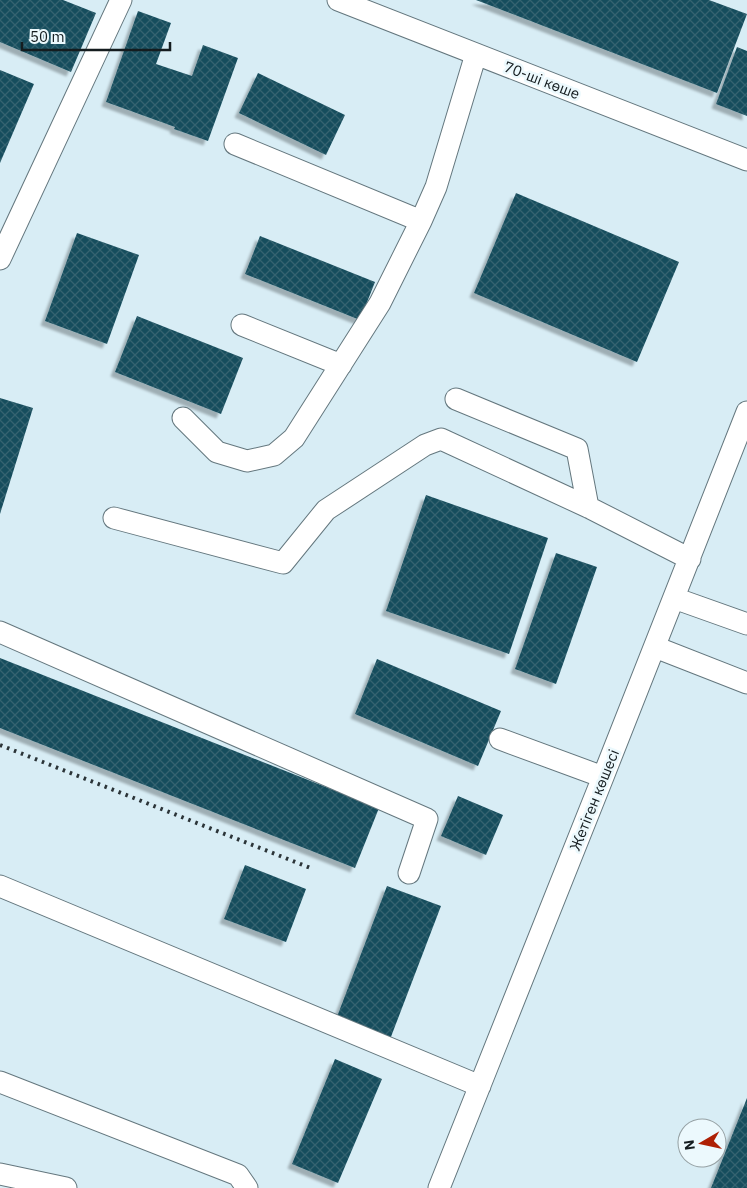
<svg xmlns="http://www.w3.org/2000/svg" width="747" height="1188" font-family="'IBM Plex Sans',sans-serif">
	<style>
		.building { fill: url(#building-cross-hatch); filter: url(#shadow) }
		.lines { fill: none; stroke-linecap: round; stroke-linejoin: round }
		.minor-casing { stroke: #64777e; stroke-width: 23 }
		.minor { stroke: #fff; stroke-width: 21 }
		.rail { stroke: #2b3438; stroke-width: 4; stroke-dasharray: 2.5 5; stroke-linecap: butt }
		.labels { text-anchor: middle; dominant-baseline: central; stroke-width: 5; stroke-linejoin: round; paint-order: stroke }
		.street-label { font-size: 15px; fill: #141c1f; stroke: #ecf9fd }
	</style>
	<defs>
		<pattern id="building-cross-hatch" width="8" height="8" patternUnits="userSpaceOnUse" patternTransform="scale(1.25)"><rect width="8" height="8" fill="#164d5d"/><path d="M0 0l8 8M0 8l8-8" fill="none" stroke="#366370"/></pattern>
		<filter id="shadow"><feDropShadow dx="-4.5" dy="4.5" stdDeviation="1" flood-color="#0004"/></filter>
	</defs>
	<rect width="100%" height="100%" fill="#d8edf5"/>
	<!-- building -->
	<path class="building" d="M0,0H63L96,13L71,72L0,42Z
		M476,0H709L747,14L717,93Z
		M138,11L171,23L156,64L192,76L203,45L238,58L208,141L174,129L175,127L106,102Z
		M737,47L747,51V116L716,104Z
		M0,70L34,84L0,163Z
		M258,73L345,115L326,155L239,113Z
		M516,193L679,262L637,362L474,293Z
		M77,233L139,255L107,344L45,321Z
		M260,236L375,282L360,320L245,274Z
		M137,316L243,358L221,414L115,372Z
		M0,398L33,408L0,514Z
		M426,495L548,538L509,654L386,611Z
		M556,553L597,567L556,684L515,669Z
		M0,658L379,808L355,868L0,728Z
		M377,659L501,711L478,766L355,714Z
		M458,796L503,815L486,855L441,836Z
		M245,865L306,889L286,942L224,919Z
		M387,886L441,906L389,1042L335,1022Z
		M335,1059L382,1079L338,1183L292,1164Z
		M747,1098V1188H711Z"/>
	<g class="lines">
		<defs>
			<path id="minor" d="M338,0L747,160
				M235,144L421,221
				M0,259L121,0
				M242,325L341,365
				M456,399L577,449L588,507
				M183,418L217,452L247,461L274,455L294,438L380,303L421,221L436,187L476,54
				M114,518L283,563L326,510L425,445L441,439L588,507L690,559
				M674,598L747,624
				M0,632L427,819L409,873
				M655,647L747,683
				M500,739L603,777
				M0,886L480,1086
				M0,1082L238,1175L247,1188
				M0,1174L66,1188
				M439,1188L603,777L747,412"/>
		</defs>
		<!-- minor casing -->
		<use href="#minor" class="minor-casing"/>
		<!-- minor -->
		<use href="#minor" class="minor"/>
		<!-- rail -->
		<path class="rail" d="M0,745L313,869"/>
	</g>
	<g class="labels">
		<!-- street labels -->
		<g class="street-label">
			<text transform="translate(542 80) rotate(21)">70-ші көше</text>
			<text transform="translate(594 800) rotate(-68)">Жетіген көшесі</text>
		</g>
	</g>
	<!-- north arrow -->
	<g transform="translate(702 1143) rotate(261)"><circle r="24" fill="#ecf9fd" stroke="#96a1a4"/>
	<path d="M0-4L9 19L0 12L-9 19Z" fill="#ae2005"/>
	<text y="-8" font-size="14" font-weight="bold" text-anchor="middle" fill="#141c1f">N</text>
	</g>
	<!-- scale -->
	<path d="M22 42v8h148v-8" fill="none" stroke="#141c1f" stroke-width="2.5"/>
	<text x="30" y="42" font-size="15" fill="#141c1f" stroke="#ecf9fd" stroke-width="4" paint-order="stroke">50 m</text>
</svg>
